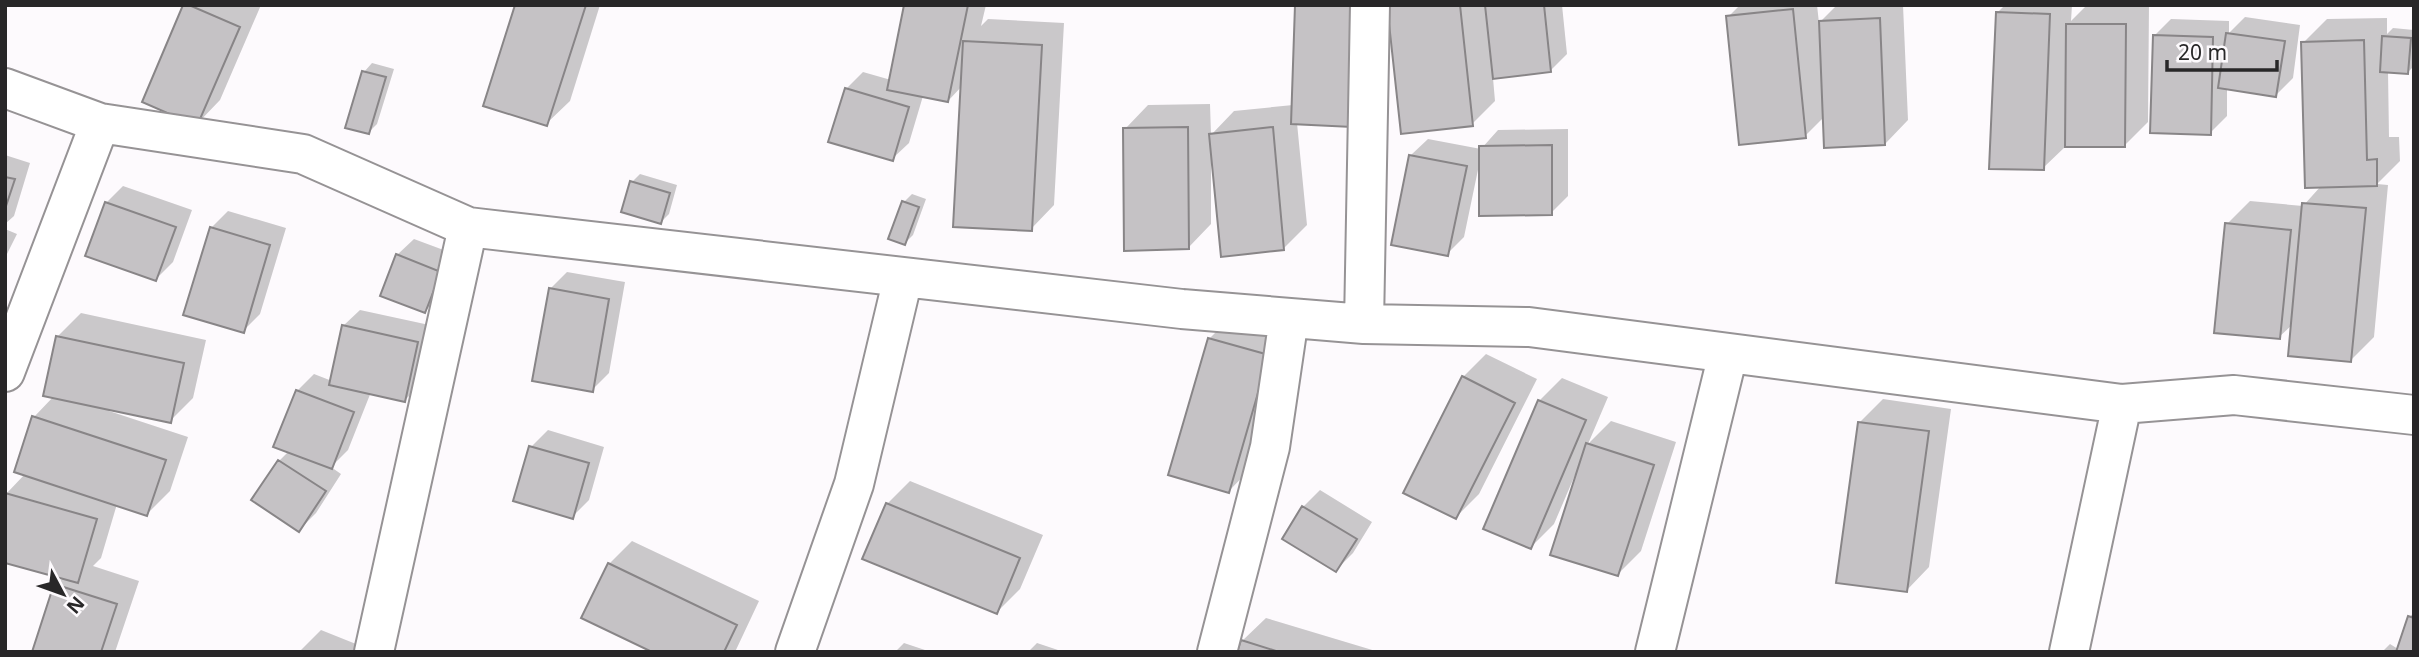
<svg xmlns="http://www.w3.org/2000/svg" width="2419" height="657" font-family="'Noto Sans',sans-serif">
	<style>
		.shadow { fill: #0003 }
		.building { fill: #c5c2c5; stroke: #888587; stroke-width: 2 }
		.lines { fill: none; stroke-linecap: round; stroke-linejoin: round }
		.minor-casing { stroke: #969395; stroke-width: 42 }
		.minor { stroke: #fff; stroke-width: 38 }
	</style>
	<rect width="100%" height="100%" fill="#fdfafd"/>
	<!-- shadow -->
	<path class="shadow" d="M185,5H261L220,100L197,124Z
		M517,5H600L570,101L546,124Z
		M906,5H986L981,26L988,19L1064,23L1054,205L1031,229L963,85L948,101L923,96L909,143L892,159L846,89L863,72L891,80Z
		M1389,5H1562L1567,54L1550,71L1493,78L1495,101L1472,124Z
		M1740,5H1817L1819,23L1837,5H1903L1908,120L1885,144L1825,116L1805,136L1728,17Z
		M2005,5H2072L2071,21L2087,5H2149L2148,122L2124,146H2066L2043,168L1997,13Z
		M2245,17L2300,25L2293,78L2276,95L2227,88V116L2210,133L2154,36L2171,19L2229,21V33Z
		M2387,18V34L2393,28L2414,30V66L2408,72L2388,71L2389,137H2399L2400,161L2377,184L2388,185L2374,337L2351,360L2293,324L2279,337L2227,224L2250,201L2303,206L2321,186L2303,43L2327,19Z
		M372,63L394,69L377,124L369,132L364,72Z
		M1210,104L1211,135L1234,111L1293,105L1297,123L1307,225L1283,249L1213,160H1211V224L1188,248L1125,129L1148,105Z
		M1568,129V196L1551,213L1479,165L1464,237L1447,254L1411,155L1428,139L1481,149L1498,130Z
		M5,155L30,163L14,216L5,224Z
		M640,174L677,185L669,214L661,222L632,182Z
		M123,186L192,210L173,262L156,279L106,203Z
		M912,194L926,199L913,235L905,243L904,202Z
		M228,211L286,228L260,314L243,331L211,228Z
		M5,229L17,234L5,258Z
		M414,239L457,255L442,294L425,311L397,255Z
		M567,272L625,282L609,373L592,390L550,289Z
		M360,310L434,326L422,383L405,400L371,392L348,450L331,467L341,474L316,513L299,530L279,461L289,451L297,391L314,374L332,381L343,326Z
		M81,313L206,340L193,398L170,421L110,408L109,411L188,437L170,491L147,514L117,504L101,558L93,566L139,581L115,652H34L56,585L64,577L6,494L25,474L34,417L54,396L58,336Z
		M1233,315L1291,332L1252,467L1229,491L1170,474L1210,338Z
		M1486,354L1537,379L1479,494L1456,517L1463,377Z
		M1562,378L1608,397L1588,444L1611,421L1676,442L1641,551L1618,574L1577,476L1575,475L1554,524L1531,547L1539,401Z
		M1883,399L1951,409L1929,567L1906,591L1859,423Z
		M548,430L604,447L589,500L572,517L531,447Z
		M910,481L1043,535L1020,589L997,612L887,504Z
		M1320,490L1372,522L1353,553L1336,570L1303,507Z
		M632,541L759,601L735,652H656L609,564Z
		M2414,613V652H2382L2390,644L2398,649L2409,617Z
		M1266,618L1379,652H1239L1242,641Z
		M321,630L376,652H299Z
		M904,643L931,652H895Z
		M1037,643L1064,652H1028Z"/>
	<!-- building -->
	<path class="building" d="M183,5H189L240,27L197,126L142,102Z
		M515,5H586L547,126L483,106Z
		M904,5H968L948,102L887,90Z
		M1295,5H1357L1352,127L1291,124Z
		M1387,5H1460L1473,126L1401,134Z
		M1485,5H1544L1551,72L1493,79Z
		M1793,9L1806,138L1739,145L1726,16Z
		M1996,12L2050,14L2044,170L1989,169Z
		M1880,18L1885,145L1824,148L1819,21Z
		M2066,24H2126L2125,147H2065Z
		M2226,33L2285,41L2276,97L2218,88Z
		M2153,35L2213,37L2211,135L2150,133Z
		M2382,36L2411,38L2408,74L2380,72Z
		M2364,40L2367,160L2377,159V186L2305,188L2301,42Z
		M963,41L1042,45L1032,231L953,227Z
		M362,71L386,77L369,134L345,128Z
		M845,88L909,107L893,161L828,142Z
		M1188,127L1189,249L1124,251L1123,128Z
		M1273,127L1284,250L1221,257L1209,134Z
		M1552,145V215L1479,216V146Z
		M1409,155L1467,166L1448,256L1391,245Z
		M5,177L15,179L5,209Z
		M630,181L670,193L661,224L621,212Z
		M902,201L919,207L905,245L888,239Z
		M105,202L176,227L156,281L85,256Z
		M2302,203L2366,208L2351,362L2288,356Z
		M2225,223L2291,230L2280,339L2214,333Z
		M210,227L270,245L244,333L183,315Z
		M396,254L441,272L425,313L380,296Z
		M549,288L609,299L593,392L532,381Z
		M342,325L418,342L405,402L329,385Z
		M56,336L184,363L171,423L43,396Z
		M1208,338L1269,355L1229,493L1168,475Z
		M1462,376L1515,403L1456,519L1403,493Z
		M296,390L354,412L332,469L273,447Z
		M1538,400L1586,420L1531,549L1483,529Z
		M32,416L166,460L147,516L14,472Z
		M1858,422L1929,431L1907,592L1836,583Z
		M1586,443L1654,465L1618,576L1550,555Z
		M529,446L589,463L573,519L513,501Z
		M278,460L326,491L299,532L251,500Z
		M5,493L97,519L78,583L5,563Z
		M886,503L1020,558L997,614L862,559Z
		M1302,506L1357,539L1336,572L1282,539Z
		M608,563L737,625L724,652H652L581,618Z
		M54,584L117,604L101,652H32Z
		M2408,616L2414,618V652H2396Z
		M1241,640L1279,652H1237Z"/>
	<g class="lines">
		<defs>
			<path id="minor" d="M5,88L100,123L303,154L468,227L1182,309L1364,324L1529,327L2122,404L2234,395L2414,415
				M1364,324L1370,5
				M5,372L100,123
				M374,652L468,227
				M795,652L854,484L903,278
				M1217,652L1270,447L1289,318
				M1655,652L1728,354
				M2069,652L2122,404"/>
		</defs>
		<!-- minor casing -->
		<use href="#minor" class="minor-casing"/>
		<!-- minor -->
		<use href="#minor" class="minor"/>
	</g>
	<!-- border -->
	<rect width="2419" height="657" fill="none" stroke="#282728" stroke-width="14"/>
	<!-- north arrow -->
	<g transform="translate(63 594) rotate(131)" stroke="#fdfafd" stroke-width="5" paint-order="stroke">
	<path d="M0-5L12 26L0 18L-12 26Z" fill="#282728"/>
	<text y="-10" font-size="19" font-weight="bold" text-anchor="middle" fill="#282728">N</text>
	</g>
	<!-- scale -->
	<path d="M2167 60v10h110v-10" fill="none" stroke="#282728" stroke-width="3.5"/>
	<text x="2178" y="60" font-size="21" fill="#282728" stroke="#fdfafd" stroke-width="5" paint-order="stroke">20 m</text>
</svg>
